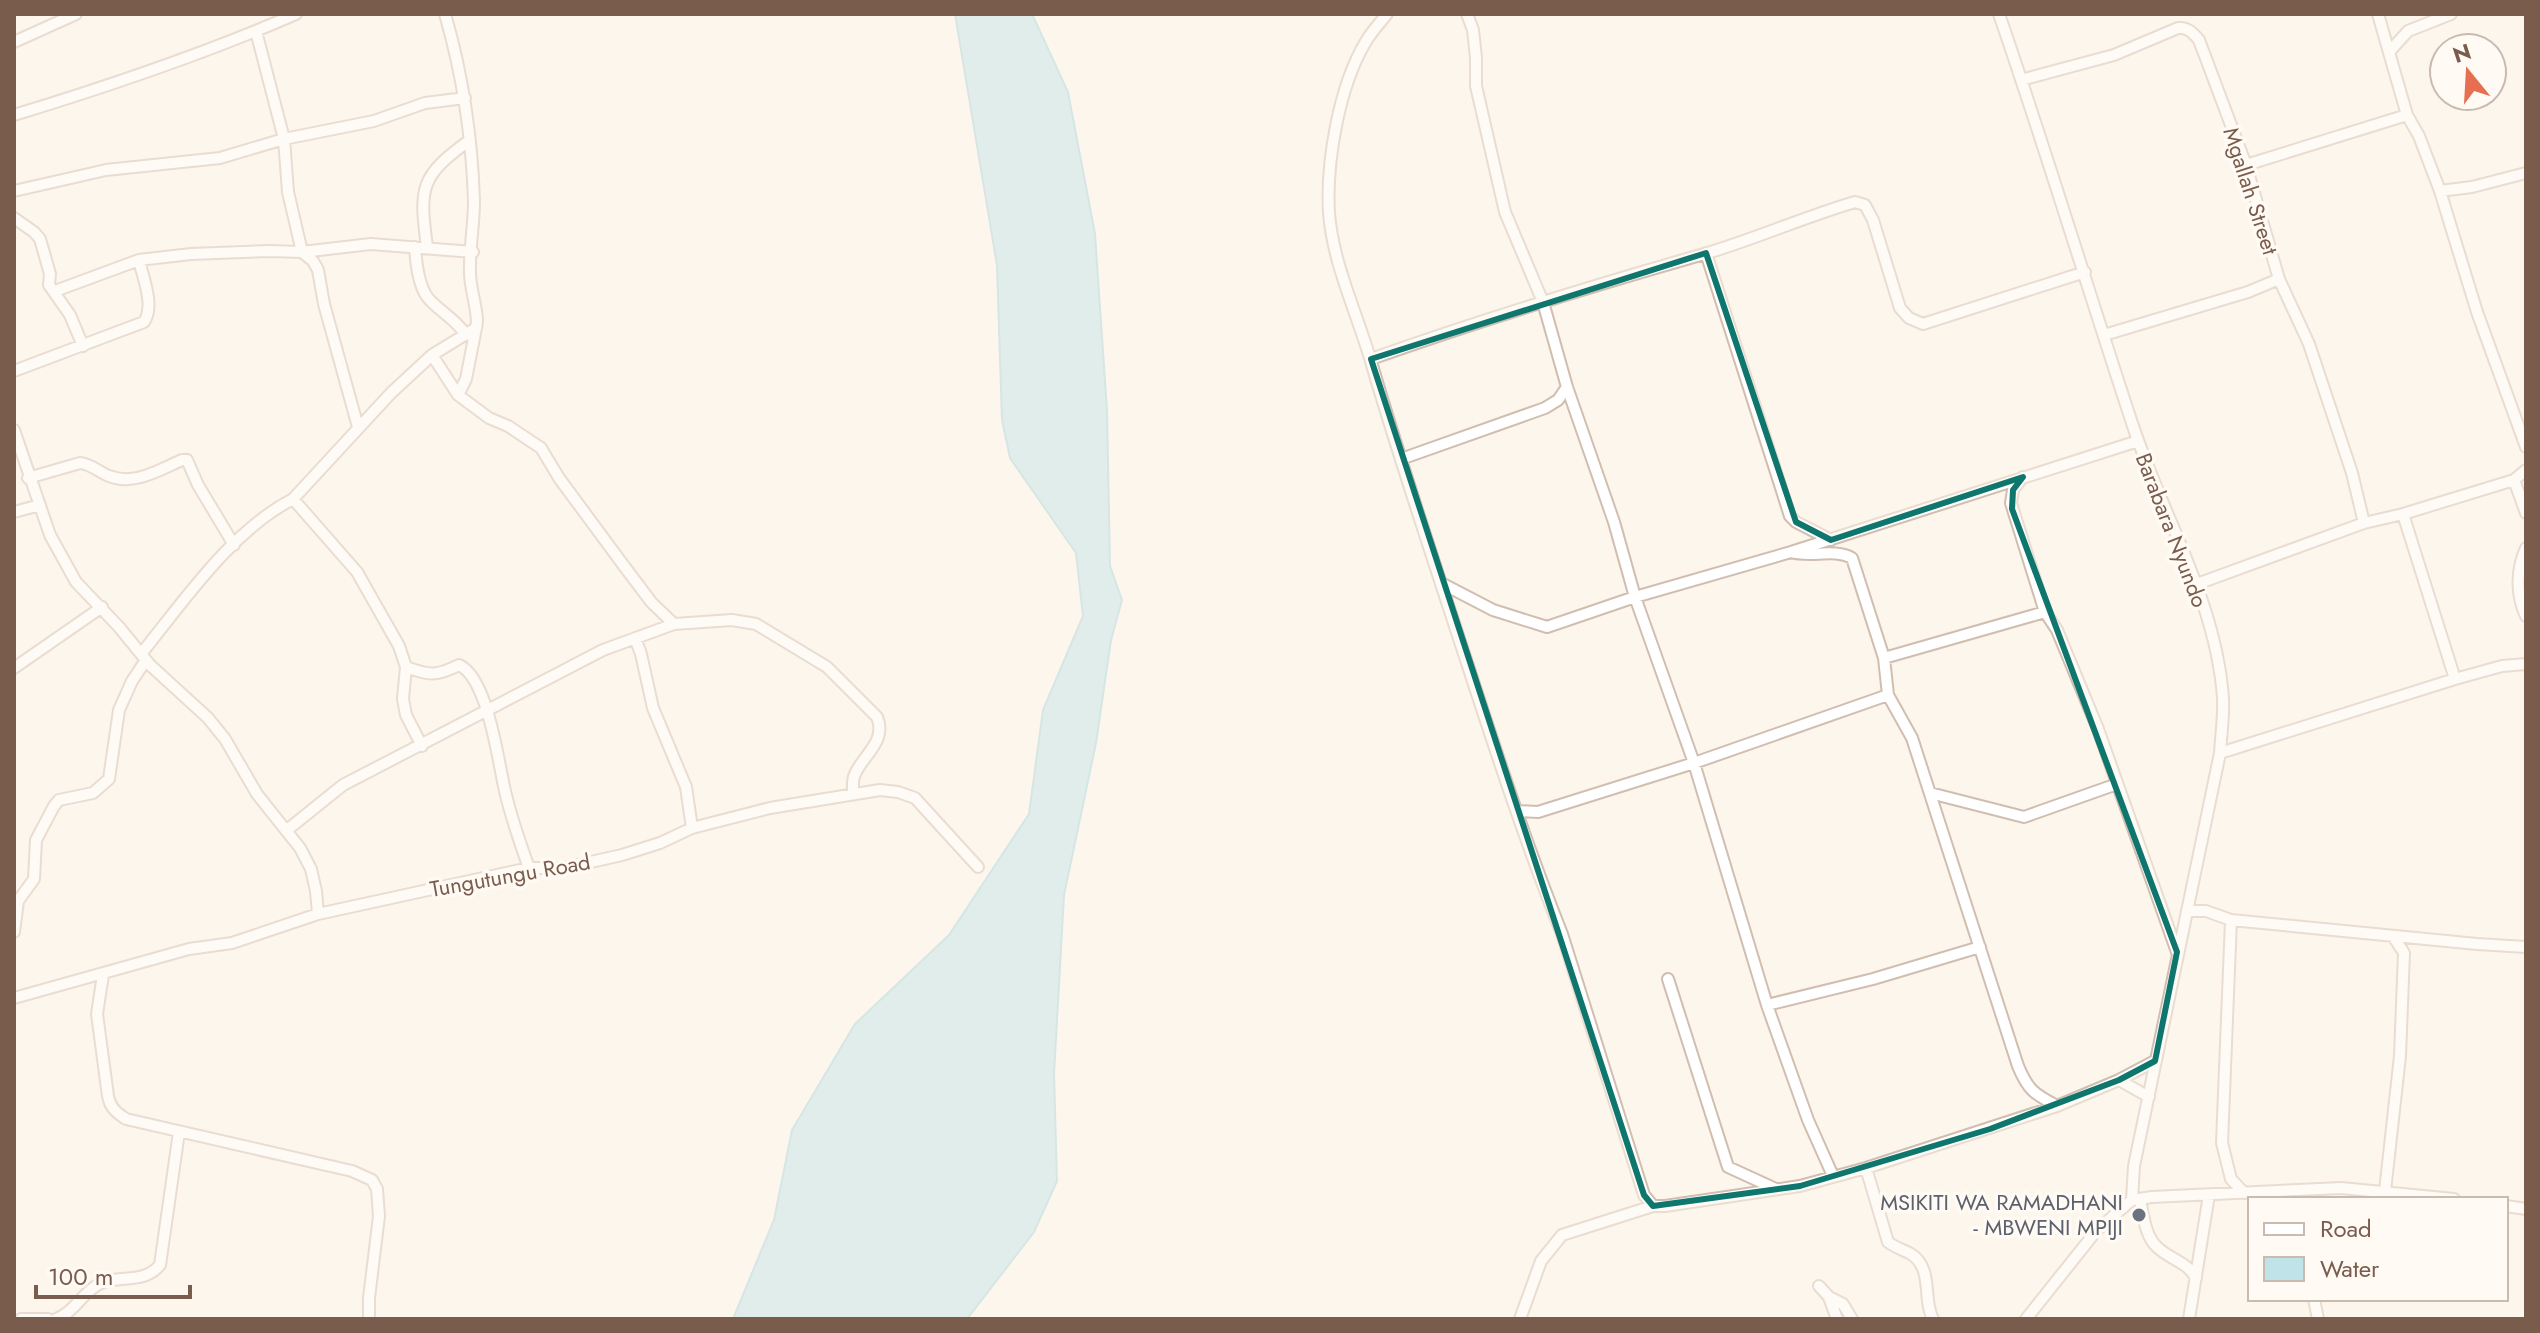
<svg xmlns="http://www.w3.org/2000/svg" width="2540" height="1333" font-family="Jost,sans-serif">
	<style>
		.water { fill: #bfe3e8; stroke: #a5d3da; stroke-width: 2 }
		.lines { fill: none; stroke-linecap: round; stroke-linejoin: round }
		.minor-casing { stroke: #d1beb0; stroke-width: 14 }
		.minor { stroke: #fff; stroke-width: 10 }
		.marked { fill: none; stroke: #0f766e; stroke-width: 6; stroke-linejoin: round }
		.worship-dot { fill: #6b7280; stroke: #fffaf3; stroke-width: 3 }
		.labels { text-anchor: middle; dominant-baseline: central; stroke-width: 7; stroke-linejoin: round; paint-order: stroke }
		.street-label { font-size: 22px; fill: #7a5c4d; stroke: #fffaf3 }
		.worship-label { font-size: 22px; fill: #5b616d; stroke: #fffaf3; text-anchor: end }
	</style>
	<rect width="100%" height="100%" fill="#fdf6ec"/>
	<!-- water -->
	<path class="water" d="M955,14H1032L1068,92L1095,234L1107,411L1110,566L1122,600L1111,640L1096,743L1064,895L1054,1074L1057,1181L1034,1232L967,1319H733L774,1220L792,1130L855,1024L949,935L1029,814L1043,710L1083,616L1076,553L1010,458L1002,420L997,265Z"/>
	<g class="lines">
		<defs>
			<path id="minor" d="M1387,14C1380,23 1371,32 1365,43C1339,87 1326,162 1329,213C1333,265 1358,315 1372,365C1401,464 1434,562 1466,660C1496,752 1526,844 1562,934L1644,1195L1653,1206H1665L1800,1186L1866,1168L2057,1106L2119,1080L2155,1061
				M1467,14L1473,30L1476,58V86L1505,212L1543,302L1567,387L1614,522L1635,597L1694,763L1767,1005L1808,1120L1833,1176
				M1999,14C2046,150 2087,287 2132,423C2162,515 2216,600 2223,698C2224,716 2221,735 2220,753L2134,1166L2132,1200
				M2378,14L2407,115L2419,136L2440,191L2472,187L2526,173
				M256,31L284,139L288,192L302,252L371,244L473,252
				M14,42L76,14
				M2390,51L2408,31L2451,14
				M2021,80L2114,55L2178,28C2188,27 2193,33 2199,40L2246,165L2279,279L2309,344L2352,473L2364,523
				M14,115C109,86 204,54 296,14
				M2246,165L2407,115
				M14,191L106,170L220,158L284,139L374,121L425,103L465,98
				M2440,191L2477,312L2526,447
				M14,218L34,232L40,239L50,274L49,285L70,315L83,346
				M415,247C416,262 418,285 428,298C440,312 456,319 466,335
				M427,247C419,187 420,176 470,140
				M1706,253L1790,516L1796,522L1831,540
				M55,291L139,260L191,254L269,251L302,252L313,261L318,270L324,304L358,427
				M2104,335L2248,292L2279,279
				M432,355L458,395L489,418L508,426L541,448L559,478L624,566L652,603L674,624
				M1371,359C1481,320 1592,286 1704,254C1755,239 1804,217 1855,202L1865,205L1873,220L1900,308L1909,318L1923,324L2085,272
				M14,371L144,322C155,306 143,278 139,260
				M458,395L466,379L476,328
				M14,430L50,535L76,582L119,627L150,665L208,718L225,739L257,794L300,848L311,869L316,891L318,914
				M1401,459L1545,408L1558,400L1567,387
				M2023,477L2013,490L2011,503L2045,612L2057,630L2098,729L2177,952
				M28,478L80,463C91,464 99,472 109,476C134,486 159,470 182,460H187L198,485L234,545
				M2514,480L2526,513
				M293,499L357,572L399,646L406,667L403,699L406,715L422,746
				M14,512L40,505
				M2403,514L2455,679
				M2526,548C2516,570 2516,595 2526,616
				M1791,552C1811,558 1834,548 1852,558L1884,658L1888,695L1912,738L2018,1066C2028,1090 2034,1094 2057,1106
				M1441,583L1493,610L1547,627L1635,597L1791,552L2138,441
				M2197,584L2364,523L2403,514L2514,480L2526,470
				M635,638L641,654L653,708L686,787L692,828
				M141,654C184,601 231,531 293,499L391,393L432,355L476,328C480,317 470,289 470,274C469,250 474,226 474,201C472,137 463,76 445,14
				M1884,658L2045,612
				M406,667C430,676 437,676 459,665C488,678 498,761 505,791C511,817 520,843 529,868
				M14,668L102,607
				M2220,753L2455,679L2502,666L2526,664
				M1930,793L2024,817L2117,784
				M1517,811L1538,812L1694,763L1888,695
				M287,830L343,785L603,650L674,624L732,620L756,624L827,667L877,717C887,741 864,754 855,774C852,780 853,786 853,793
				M2187,911H2206L2231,920L2477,944L2526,947
				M2231,920L2222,1143L2231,1179L2244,1193
				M14,932L18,901L34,879L36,840L54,806L59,800L93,793L109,779L119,710L132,681L146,660
				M103,975L97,1014L108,1096C110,1108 117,1113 126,1119L352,1171L372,1180L377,1189L379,1216L369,1298V1319
				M1668,979L1728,1167L1776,1189
				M14,998L189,949L232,943L318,914L529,868H564L622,855L660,843L692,828L770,808L880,790L898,792L915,798L978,867
				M1767,1005L1873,979L1980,947
				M2119,1080L2149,1097
				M1866,1168L1888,1242C1896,1248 1904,1250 1911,1254C1934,1269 1922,1299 1933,1319
				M2385,1191L2400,1056L2404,953L2393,936
				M2140,1199C2143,1214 2145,1236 2157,1247C2169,1259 2188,1262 2196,1278
				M2506,1206L2526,1209
				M1819,1286L1829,1297L1837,1319
				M1829,1297L1843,1304L1852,1319
				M2314,1299L2318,1319
				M21,1319H48
				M56,1319C74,1313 83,1291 101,1283C121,1275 144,1284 160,1265L179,1132
				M1520,1319L1541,1261L1562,1235L1653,1206
				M2026,1319L2097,1230L2132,1200L2152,1197L2341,1188L2454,1199
				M2189,1319L2209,1195"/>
		</defs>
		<!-- minor casing -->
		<use href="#minor" class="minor-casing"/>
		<!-- minor -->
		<use href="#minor" class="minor"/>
	</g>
	<!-- marked area -->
	<path d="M0 0H2540V1333H0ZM1706,253L1796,522L1831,540L2023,477L2013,490L2012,509L2177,952L2155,1061L2119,1080L1990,1129L1800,1186L1653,1206L1644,1195L1371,359Z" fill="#fdf6ec" fill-opacity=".55" fill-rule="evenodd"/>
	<path class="marked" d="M1706,253L1796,522L1831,540L2023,477L2013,490L2012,509L2177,952L2155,1061L2119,1080L1990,1129L1800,1186L1653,1206L1644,1195L1371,359Z"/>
	<!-- markers -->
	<circle class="worship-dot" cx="2139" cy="1215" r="8"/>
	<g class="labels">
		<!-- street labels -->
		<g class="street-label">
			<text transform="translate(2251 191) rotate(72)">Mgallah Street</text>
			<text transform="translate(2172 530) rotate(69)">Barabara Nyundo</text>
			<text transform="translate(510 875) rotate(-10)">Tungutungu Road</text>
		</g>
		<!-- worship labels -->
		<g class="worship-label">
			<text x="2123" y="1202">MSIKITI WA RAMADHANI<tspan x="2123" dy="25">- MBWENI MPIJI</tspan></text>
		</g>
	</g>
	<!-- border -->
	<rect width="2540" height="1333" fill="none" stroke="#7a5c4d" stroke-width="32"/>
	<!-- legend -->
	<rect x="2248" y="1197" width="260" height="104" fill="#fffaf3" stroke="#cabbb1" stroke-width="2"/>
	<rect x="2264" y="1223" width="40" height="12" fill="#ffffff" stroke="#cabbb1" stroke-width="2"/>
	<text x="2320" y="1237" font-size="24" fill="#7a5c4d">Road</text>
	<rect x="2264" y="1257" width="40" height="24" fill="#bfe3e8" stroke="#cabbb1" stroke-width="2"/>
	<text x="2320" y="1277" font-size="24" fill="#7a5c4d">Water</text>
	<!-- north arrow -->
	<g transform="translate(2468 72) rotate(342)"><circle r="38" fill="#fffaf3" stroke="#cabbb1" stroke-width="2"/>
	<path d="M0-6L14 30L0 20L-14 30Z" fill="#e76f51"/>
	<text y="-12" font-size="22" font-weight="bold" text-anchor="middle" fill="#7a5c4d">N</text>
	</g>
	<!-- scale -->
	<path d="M36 1285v12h154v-12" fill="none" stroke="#7a5c4d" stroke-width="4"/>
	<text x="48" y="1285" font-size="24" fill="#7a5c4d" stroke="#fffaf3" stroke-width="6" paint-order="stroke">100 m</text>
</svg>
